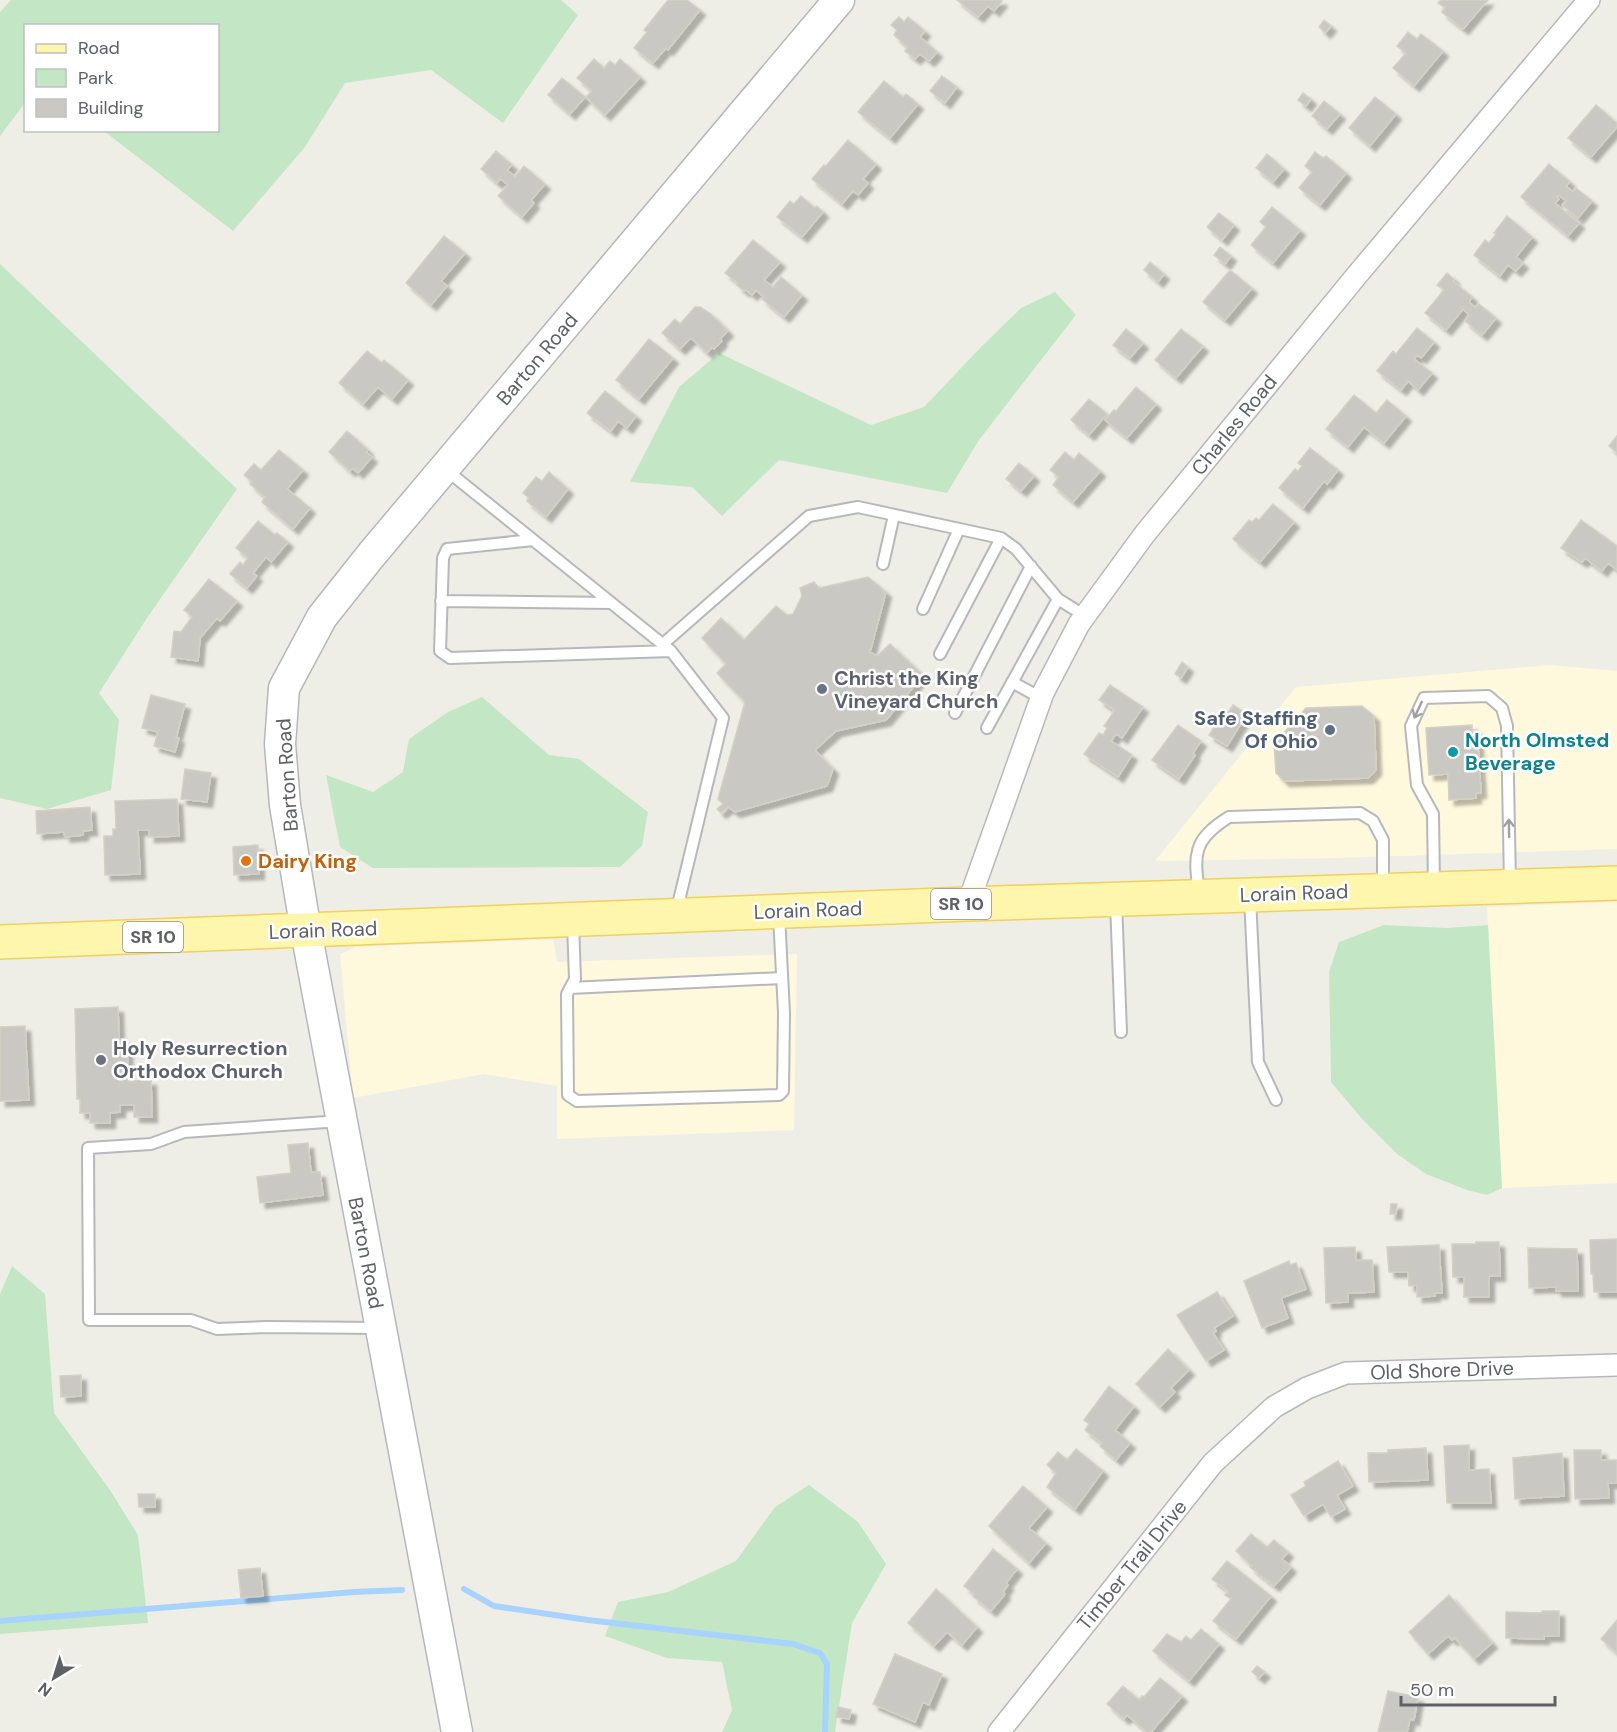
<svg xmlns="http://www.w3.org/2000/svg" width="1617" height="1732" font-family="'DM Sans',sans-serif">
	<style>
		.commercial { fill: #fef8dd }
		.green { fill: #c3e7c5 }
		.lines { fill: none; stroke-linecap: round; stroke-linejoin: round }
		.stream { stroke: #a7d3fe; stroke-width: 6 }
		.building { fill: #cac8c3; stroke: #d4d0c4; stroke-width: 1.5; filter: url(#shadow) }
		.lane-casing { stroke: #b6b8bc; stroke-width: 14 }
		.street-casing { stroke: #b6b8bc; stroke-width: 24 }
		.secondary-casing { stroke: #b4b8bd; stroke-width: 33 }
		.primary-casing { stroke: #f0d05e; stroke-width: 36 }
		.lane { stroke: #fff; stroke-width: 10 }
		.street { stroke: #fff; stroke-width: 21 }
		.secondary { stroke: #fff; stroke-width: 30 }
		.primary { stroke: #fef6ac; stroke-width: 33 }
		.oneway { stroke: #9ea0a3 }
		.worship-dot { fill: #6b7280; stroke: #fff; stroke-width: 2 }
		.service-dot { fill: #5c6f8a; stroke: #fff; stroke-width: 2 }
		.culture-dot { fill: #0f9aa8; stroke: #fff; stroke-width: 2 }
		.food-dot { fill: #e8710a; stroke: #fff; stroke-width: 2 }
		.labels { text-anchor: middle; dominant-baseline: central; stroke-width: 5; stroke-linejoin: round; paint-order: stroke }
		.shield { fill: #fff; stroke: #8e9094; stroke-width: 1.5 }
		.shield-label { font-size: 18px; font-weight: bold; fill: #5d6166 }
		.street-label { font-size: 20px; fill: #5d6166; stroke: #fff }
		.worship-label { font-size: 20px; font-weight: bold; fill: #5b616d; stroke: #fff; text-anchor: start }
		.service-label { font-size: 20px; font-weight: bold; fill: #4e5e75; stroke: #fff; text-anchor: end }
		.culture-label { font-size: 20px; font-weight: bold; fill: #0d838f; stroke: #fff; text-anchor: start }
		.food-label { font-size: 20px; font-weight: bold; fill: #c56008; stroke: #fff; text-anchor: start }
	</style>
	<defs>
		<filter id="shadow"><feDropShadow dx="5.5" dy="5.5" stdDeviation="1.5" flood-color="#0004"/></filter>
	</defs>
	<rect width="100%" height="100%" fill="#efeee6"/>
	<!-- commercial -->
	<path class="commercial" d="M1550,665L1617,671V849L1336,858L1155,861L1296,687Z
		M1617,902V1183L1502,1188L1487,907Z
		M553,939L557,962L797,954L794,1130L557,1139V1086L484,1074L353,1098L340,954L356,947Z"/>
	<!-- green -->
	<path class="green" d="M11,0H561L578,15L503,123L431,70L345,83L305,147L233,231L104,131L218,130V26H26L25,103L0,136V12Z
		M0,264L237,489L147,618L99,693L119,720L111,790L47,809L0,798Z
		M1055,292L1076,315L979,440L947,493L779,460L722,516L692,487L630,482L679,387L719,353L871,425L924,407L980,348L1021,308Z
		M482,697L549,755L579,759L648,812L642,846L620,867L373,868L340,847L326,775L373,792L403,772L409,739L448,712Z
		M1384,925L1447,928L1488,925L1502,1188L1487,1195L1467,1190L1426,1174L1397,1154L1363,1120L1331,1082L1329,972L1339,942Z
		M12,1266L45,1294L54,1413L110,1490L138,1535L148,1623L0,1634V1294Z
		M809,1485L858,1522L886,1564L852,1623L835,1732H722L732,1710L722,1662L667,1658L605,1636L618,1602L668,1592L736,1561L775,1507Z"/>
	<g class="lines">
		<!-- stream -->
		<path class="stream" d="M464,1589L494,1606L588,1620L793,1644L820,1653L827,1664L825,1732
			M0,1621L354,1592L402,1590"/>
	</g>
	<!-- building -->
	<path class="building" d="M668,0H687L700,10L668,50L666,48L653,63L634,48L647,32L644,30Z
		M957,0H1001L1002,1L994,11L988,6L978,17Z
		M1441,0H1488L1463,29L1442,12L1445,8L1438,3Z
		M899,17L904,22L908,17L925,31L920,37L937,52L929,61L920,54L915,59L905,51L908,47L894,35L897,30L891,25Z
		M1324,20L1331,26L1325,33L1319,27Z
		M1408,32L1417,39L1421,34L1443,51L1414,86L1393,68L1406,53L1397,46Z
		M594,59L604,68L610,61L615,65L620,59L640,77L605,115L586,97L592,91L577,78Z
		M942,76L957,87L945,103L930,91Z
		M562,78L585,97L570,114L548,95Z
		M884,81L903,97L906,94L918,104L890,138L858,112Z
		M1303,93L1311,99L1306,106L1298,100Z
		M1375,97L1396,114L1370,146L1349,128Z
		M1324,101L1340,114L1327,129L1312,116Z
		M1596,105L1617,123V127L1591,157L1568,138Z
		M848,140L876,164L863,179L868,183L858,195L853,191L842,204L812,179L824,165L826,166Z
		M496,151L512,165L507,170L515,177L524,166L545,184L531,200L534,203L522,217L498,196L508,185L501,179L497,183L481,169Z
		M1315,152L1323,158L1326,156L1346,173L1320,205L1299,188L1312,172L1305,166Z
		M1267,154L1284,169L1273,182L1256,168Z
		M1549,164L1570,182L1566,186L1573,192L1576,188L1592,201L1578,218L1562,205L1566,201L1559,195L1557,197L1559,199L1555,203L1579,223L1568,236L1521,197Z
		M801,196L815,208L817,206L823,212L802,237L777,217L790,201L794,204Z
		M1272,207L1300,230L1273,263L1251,245L1266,227L1260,222Z
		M1219,213L1234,225L1222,240L1207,227Z
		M1507,216L1532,237L1516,257L1523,263L1516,271L1508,265L1500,276L1474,255L1485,240L1489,243L1496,234L1494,233Z
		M444,236L465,253L441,281L447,286L431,305L406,283Z
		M753,240L780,262L764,280L773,287L781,277L802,295L784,317L762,299L764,297L756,290L752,295L746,290L744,291L737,285L738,283L725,273Z
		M1220,247L1231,256L1225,264L1214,255Z
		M1150,262L1164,274L1158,282L1144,270Z
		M1230,270L1252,288L1225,320L1203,302Z
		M1447,273L1454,279L1453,281L1472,297L1469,302L1476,308L1479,304L1496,318L1482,335L1465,321L1469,315L1463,309L1446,330L1425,313L1444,290L1437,285Z
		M695,307H700L711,314L728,331L720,339L722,341L714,349L712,347L707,353L691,338L680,349L662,333L675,319L680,324Z
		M1417,328L1434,342L1421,358L1417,355L1414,359L1432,373L1418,390L1408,381L1401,390L1377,371L1393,351L1396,354Z
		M1126,329L1143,343L1130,358L1113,345Z
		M1181,329L1203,346L1176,378L1155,360Z
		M649,339L673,358L639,399L616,380Z
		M367,351L382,363L384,360L408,380L392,399L378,387L363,404L339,383Z
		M1136,387L1156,404L1127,438L1105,420L1114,410L1116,411Z
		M605,391L636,416L627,428L618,421L611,431L587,413Z
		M1354,395L1376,413L1387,400L1406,416L1384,443L1364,427L1348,447L1326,429Z
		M1089,399L1107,414L1089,435L1071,420Z
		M347,431L368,450L366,452L372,457L358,473L352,468L350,471L329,452Z
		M1617,436V453L1609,446Z
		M1310,448L1338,470L1327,484L1324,481L1303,508L1279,488L1295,469L1298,471L1302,466L1298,463Z
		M279,450L303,470L287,489L310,508L293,529L262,502L265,497L250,484L252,482L244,475L254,464L261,470Z
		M1065,452L1074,460L1079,453L1100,471L1073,502L1053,485L1059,477L1050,470Z
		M1019,463L1034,476L1021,491L1006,479Z
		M549,472L568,489L546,517L527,501L529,498L523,493L536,477L542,481Z
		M1273,504L1294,522L1260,562L1233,539L1249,520L1252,522L1256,518L1259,520Z
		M1581,520L1617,546V570L1608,563L1602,571L1585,558L1582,562L1561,548Z
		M258,521L275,535L277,533L288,542L271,562L266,557L253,573L257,576L247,588L230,574L240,562L243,565L248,558L236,548Z
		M868,577L886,592L870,652L877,656L890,644L923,675L886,720L836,731L815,750L833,769L827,786L735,812L728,807L721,813L717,809L723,804L718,799L745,702L717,673L726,664L702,638L721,618L744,640L776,606L787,615L793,614L802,596L800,588L814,582L819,588Z
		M209,579L237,601L220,621L217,618L200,638L198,661L171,657L174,631L181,632L192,617L184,610Z
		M1182,662L1188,667L1181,678L1175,674Z
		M1110,685L1143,707L1122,738L1116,734L1111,741L1132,755L1118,777L1084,754L1099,733L1103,735L1107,728L1104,726L1115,710L1099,700Z
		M151,695L185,704L176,738H179L175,752L154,746L158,732L142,728Z
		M1233,705L1247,714L1227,746L1209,735L1222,714L1226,716Z
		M1362,706L1374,716L1376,770L1368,778L1284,781L1276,773L1274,744L1306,708Z
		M1178,725L1201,741L1193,753L1195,755L1179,779L1152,760Z
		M1472,725V730H1477L1481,793H1476V798L1449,800L1448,774L1429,775L1426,728Z
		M185,769L211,773L207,802L181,799Z
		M177,799L179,836L149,837V830H138L140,874L105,875L104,836H113V829H116L115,801Z
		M90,807L92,830L83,831V835L65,837L64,832L37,834L36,811Z
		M258,845L259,874L234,875L233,847Z
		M118,1007L119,1039H127L128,1081L151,1080L152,1117H134V1105H120V1112L110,1113V1123H90V1113H80V1099H77L75,1009Z
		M25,1026L29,1100L0,1101V1027Z
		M308,1143L311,1172H320L323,1195L260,1203L257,1177L291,1173L288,1145Z
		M1391,1204H1397L1396,1214H1390Z
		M1617,1239V1292H1594L1593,1274H1591L1590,1240Z
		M1476,1242H1499L1500,1276H1489V1297H1464V1277H1453L1452,1244H1476Z
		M1439,1245L1442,1293H1434L1435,1296L1417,1297V1285L1409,1286L1408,1272H1389L1387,1247Z
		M1355,1247L1356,1260H1372L1374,1292L1348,1293V1302L1326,1303L1324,1248Z
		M1528,1248L1577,1249L1578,1291H1556V1287L1529,1288Z
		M1289,1261L1290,1265L1296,1263L1306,1289L1281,1298L1288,1318L1262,1328L1244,1281Z
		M1217,1292L1233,1316L1214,1328L1216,1331L1213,1333L1224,1350L1206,1361L1177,1315Z
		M1168,1349L1189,1370L1171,1388L1175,1392L1160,1407L1136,1384Z
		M81,1375V1396L61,1397L60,1376Z
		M1109,1386L1134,1406L1115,1430L1130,1443L1116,1460L1100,1446L1102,1443L1085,1430L1089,1424L1084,1420Z
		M1469,1445V1470L1489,1469L1491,1503H1447L1444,1446Z
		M1426,1448L1428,1480L1369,1482L1368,1453H1388V1450Z
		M1076,1449L1103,1471L1075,1509L1047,1487L1056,1473L1047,1465L1058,1452L1067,1460Z
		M1574,1450H1601V1460H1617V1483H1608L1609,1498L1575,1499Z
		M1562,1453L1564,1496L1515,1499L1513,1458Z
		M1338,1461L1353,1486L1337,1495L1345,1509L1331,1517L1323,1504L1304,1516L1291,1495L1306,1486L1304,1482Z
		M1023,1486L1047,1507L1029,1528L1046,1543L1029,1563L989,1526Z
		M138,1494H155V1507H139Z
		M1251,1534L1267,1547L1274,1540L1288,1552L1282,1559L1291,1567L1274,1586L1250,1567L1252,1566L1236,1551Z
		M993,1549L1017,1569L1006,1583L1008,1585L1003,1592L1005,1594L991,1611L973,1596L974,1594L964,1586Z
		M1227,1561L1271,1596L1236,1639L1213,1621L1231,1599L1225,1595L1228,1591L1212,1579Z
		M260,1568L263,1596L241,1598L238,1570Z
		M936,1589L977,1627L962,1645L947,1632L934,1646L908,1623Z
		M1449,1595L1492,1643L1474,1659L1455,1638L1452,1640L1448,1636L1428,1654L1409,1632Z
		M1542,1611H1559V1636H1544V1639L1506,1638V1612L1542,1613Z
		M1617,1620V1653L1601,1639Z
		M1201,1629L1219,1644L1189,1681L1153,1651L1167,1634L1181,1642L1186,1636L1191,1640Z
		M895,1654L942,1674L929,1705L923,1702L915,1722L873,1704Z
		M1257,1666L1265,1672L1259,1678L1252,1672Z
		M1160,1678L1182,1696L1151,1732H1147L1127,1715L1124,1719L1107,1704L1123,1686L1139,1700L1142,1696L1144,1697Z
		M1388,1691L1418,1697L1414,1720L1410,1719L1407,1732H1378Z
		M838,1707L851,1710L849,1719L836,1717Z"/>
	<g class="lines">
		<defs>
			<path id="lane" d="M445,469L671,651L723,718L676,913
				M533,540L447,549L443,558L440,651L450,658L671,651
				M883,564L894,515
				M1058,599L1085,616
				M441,601L611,603
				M923,609L959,529
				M663,644L809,516L858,507L1001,538L1016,549L1058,599L987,728
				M940,654L1001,538
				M1012,682L1041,698
				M955,713L1031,566
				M1434,885L1433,814L1417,785L1411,726L1424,698L1488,696L1502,708L1507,726L1510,883
				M1199,894C1194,855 1192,840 1229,817L1360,813L1373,821L1383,840V887
				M1250,898L1258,1062L1276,1100
				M1116,902L1121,1032
				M573,923L575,979L567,994L568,1095L577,1101L779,1095L783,1091L784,1013L779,915
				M570,988L782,978
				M341,1121L184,1132L151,1144L88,1148L89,1320H191L217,1329L266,1327L380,1328"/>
			<path id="street" d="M968,904L1043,693L1079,624L1144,535L1357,275L1589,0
				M999,1732L1213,1463L1274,1407L1307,1388L1346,1373L1617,1365"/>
			<path id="secondary" d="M457,1732L306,931L285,805L280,744L284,688L322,617L372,554L839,0"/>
			<path id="primary" d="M0,942L968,904L1617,883"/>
		</defs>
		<!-- lane casing -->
		<use href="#lane" class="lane-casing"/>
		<!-- street casing -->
		<use href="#street" class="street-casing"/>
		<!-- secondary casing -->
		<use href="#secondary" class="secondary-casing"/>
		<!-- primary casing -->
		<use href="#primary" class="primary-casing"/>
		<!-- lane -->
		<use href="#lane" class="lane"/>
		<!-- street -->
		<use href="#street" class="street"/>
		<!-- secondary -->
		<use href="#secondary" class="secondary"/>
		<!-- primary -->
		<use href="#primary" class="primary"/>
	</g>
	<!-- one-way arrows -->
	<defs><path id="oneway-shaft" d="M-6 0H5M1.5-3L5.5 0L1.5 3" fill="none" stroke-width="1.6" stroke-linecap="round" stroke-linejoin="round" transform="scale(1.5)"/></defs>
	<g class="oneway">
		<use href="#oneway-shaft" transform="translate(1418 710) rotate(115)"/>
		<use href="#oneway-shaft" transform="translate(1509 828) rotate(-91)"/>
	</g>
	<!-- markers -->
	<g class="worship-dot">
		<circle cx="822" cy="689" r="6"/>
		<circle cx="101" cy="1060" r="6"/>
	</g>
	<circle class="service-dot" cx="1330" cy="730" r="6"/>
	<circle class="culture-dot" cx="1453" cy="752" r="6"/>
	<circle class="food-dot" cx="246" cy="861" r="6"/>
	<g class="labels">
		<!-- shield labels -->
		<g class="shield">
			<rect x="931" y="889" width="60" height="30" rx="4.5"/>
			<rect x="123" y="922" width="60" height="30" rx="4.5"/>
		</g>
		<g class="shield-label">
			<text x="961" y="904">SR 10</text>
			<text x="153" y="937">SR 10</text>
		</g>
		<!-- street labels -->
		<g class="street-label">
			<text transform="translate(537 359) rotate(-50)">Barton Road</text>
			<text transform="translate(1234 425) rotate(-51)">Charles Road</text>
			<text transform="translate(287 775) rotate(-94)">Barton Road</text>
			<text transform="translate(1294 893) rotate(-2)">Lorain Road</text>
			<text transform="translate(808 910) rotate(-2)">Lorain Road</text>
			<text transform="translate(323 930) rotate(-2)">Lorain Road</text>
			<text transform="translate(366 1253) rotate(79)">Barton Road</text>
			<text transform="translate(1442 1370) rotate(-2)">Old Shore Drive</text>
			<text transform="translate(1132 1565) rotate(-51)">Timber Trail Drive</text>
		</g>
		<!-- worship labels -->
		<g class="worship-label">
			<text x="834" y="678">Christ the King<tspan x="834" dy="23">Vineyard Church</tspan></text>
			<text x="113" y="1048">Holy Resurrection<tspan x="113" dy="23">Orthodox Church</tspan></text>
		</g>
		<!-- service labels -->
		<g class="service-label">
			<text x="1318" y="718">Safe Staffing<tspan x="1318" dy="23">Of Ohio</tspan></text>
		</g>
		<!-- culture labels -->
		<g class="culture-label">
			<text x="1465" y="740">North Olmsted<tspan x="1465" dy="23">Beverage</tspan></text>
		</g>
		<!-- food labels -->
		<g class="food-label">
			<text x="258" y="861">Dairy King</text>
		</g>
	</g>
	<!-- legend -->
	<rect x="24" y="24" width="195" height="108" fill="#ffffff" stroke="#bec0c2" stroke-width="1.5"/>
	<rect x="36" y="44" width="30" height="9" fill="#fef6ac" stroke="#bec0c2" stroke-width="1.5"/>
	<text x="78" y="54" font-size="18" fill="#5d6166">Road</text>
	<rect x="36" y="69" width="30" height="18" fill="#c3e7c5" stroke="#bec0c2" stroke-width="1.5"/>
	<text x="78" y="84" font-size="18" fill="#5d6166">Park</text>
	<rect x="36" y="99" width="30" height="18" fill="#cac8c3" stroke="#bec0c2" stroke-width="1.5"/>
	<text x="78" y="114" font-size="18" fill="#5d6166">Building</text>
	<!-- north arrow -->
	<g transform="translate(54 1678) rotate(218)" stroke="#ffffff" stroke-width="4.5" paint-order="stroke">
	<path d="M0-4.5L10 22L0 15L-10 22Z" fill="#5d6166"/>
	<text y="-9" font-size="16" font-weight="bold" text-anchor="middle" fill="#5d6166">N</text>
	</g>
	<!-- scale -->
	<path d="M1401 1696v9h154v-9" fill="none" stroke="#5d6166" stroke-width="3"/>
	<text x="1410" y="1696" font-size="18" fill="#5d6166" stroke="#ffffff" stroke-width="4.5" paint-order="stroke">50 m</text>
</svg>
